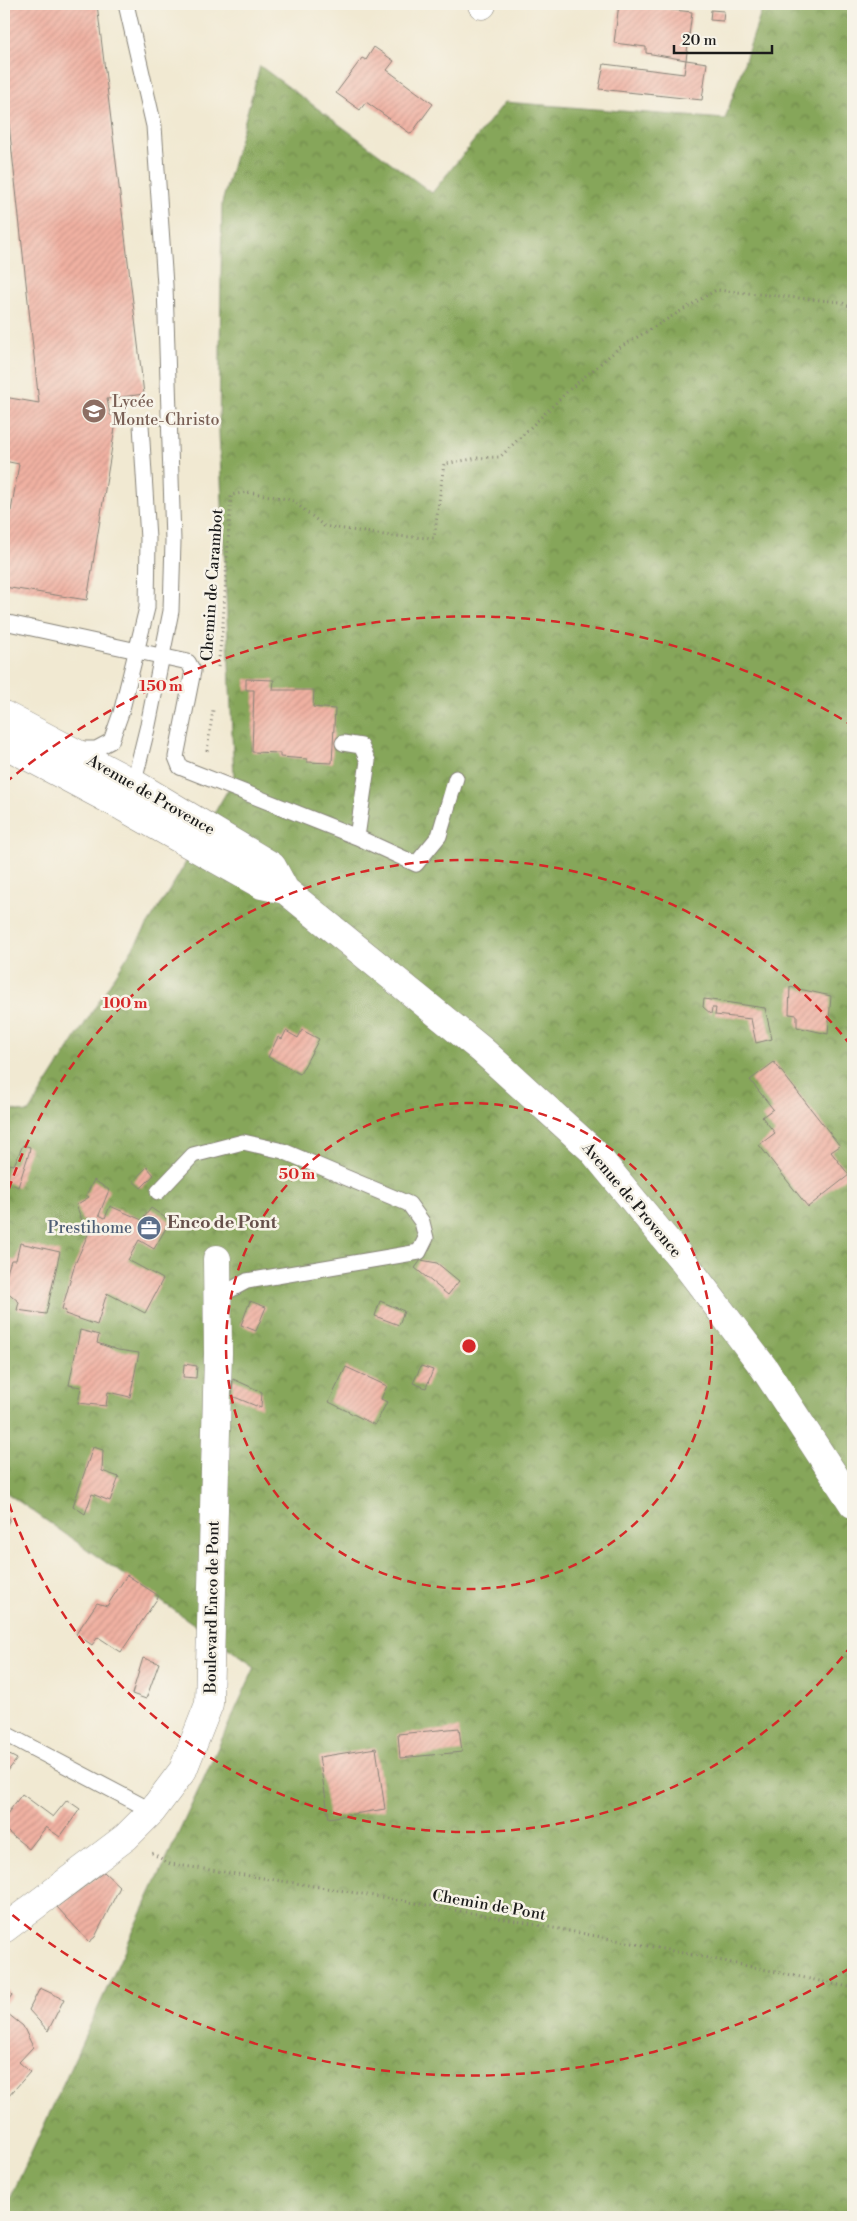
<svg xmlns="http://www.w3.org/2000/svg" width="857" height="2221" font-family="'Libre Bodoni',serif">
	<style>
		.forest { fill: url(#forest-crowns); stroke: #51613b }
		.building { fill: url(#building-hatch) }
		.lines { fill: none; stroke-linecap: round; stroke-linejoin: round }
		.service-casing { stroke: #868277; stroke-width: 17 }
		.minor-casing { stroke: #868277; stroke-width: 29 }
		.secondary-casing { stroke: #868277; stroke-width: 29 }
		.path { stroke: #868277; stroke-width: 3; stroke-dasharray: 1 4; stroke-linecap: butt }
		.service { stroke: #fff; stroke-width: 15 }
		.minor { stroke: #fff; stroke-width: 28 }
		.secondary { stroke: #fff; stroke-width: 28 }
		.ring { fill: none; stroke: #d62828; stroke-width: 2.5; stroke-dasharray: 9 6 }
		.labels { text-anchor: middle; dominant-baseline: central; stroke-width: 5; stroke-linejoin: round; paint-order: stroke }
		.education-label { font-size: 16px; fill: #785e54; stroke: #f7f3e8; text-anchor: start }
		.street-label { font-size: 16px; fill: #1c1c1c; stroke: #f7f3e8 }
		.service-label { font-size: 16px; fill: #4e5e75; stroke: #f7f3e8; text-anchor: end }
		.neighbourhood-label { font-size: 18px; font-weight: bold; fill: #66504b; stroke: #f7f3e8 }
		.centre { fill: #d62828; stroke: #f7f3e8; stroke-width: 2.5 }
		.ring-label { font-size: 15px; text-anchor: middle; font-weight: bold; fill: #d62828; stroke: #f7f3e8; stroke-width: 5; stroke-linejoin: round; paint-order: stroke }
	</style>
	<defs>
		<pattern id="forest-crowns" width="20" height="18" patternUnits="userSpaceOnUse" patternTransform="scale(1.25)"><rect width="20" height="18" fill="#86a65a"/><path d="M2 6a3 3 0 1 1 6 0M12 15a3 3 0 1 1 6 0" fill="none" stroke="#6d864a"/></pattern>
		<pattern id="building-hatch" width="6" height="6" patternUnits="userSpaceOnUse" patternTransform="scale(1.25)"><rect width="6" height="6" fill="#f0b1a2"/><path d="M-1 1l2-2M0 6l6-6M5 7l2-2" fill="none" stroke="#cd988b"/></pattern>
	</defs>
	<rect width="100%" height="100%" fill="#f7f3e8"/>
	<filter id="ink" filterUnits="userSpaceOnUse"><feTurbulence type="fractalNoise" baseFrequency=".02" numOctaves="2"/><feDisplacementMap in="SourceGraphic" scale="10" xChannelSelector="R" yChannelSelector="G"/><feConvolveMatrix kernelMatrix="1 2 1 2 8 2 1 2 1" color-interpolation-filters="sRGB"/></filter>
	<filter id="wash" filterUnits="userSpaceOnUse"><feTurbulence type="fractalNoise" baseFrequency=".0096" numOctaves="4" result="noise"/><feDisplacementMap in="SourceGraphic" scale="20" xChannelSelector="R" yChannelSelector="G"/><feGaussianBlur stdDeviation="1.12" result="paint"/><feColorMatrix in="noise" values="0 0 0 0 0 0 0 0 0 0 0 0 0 0 0 0 0 1.4 0 .05"/><feComposite in="paint" operator="in"/></filter>
	<g filter="url(#wash)">
		<rect width="100%" height="100%" fill="#f1e9d2"/>
		<!-- forest -->
		<path class="forest" d="M764,4H853V2217H4V2212L255,1667L4,1491V1108L28,1113L174,883L234,779L219,432L222,203L260,66L432,193L505,102L725,119Z"/>
		<g id="blocks">
			<!-- building -->
			<path class="building" d="M4,4H97L144,394L107,399L110,415L117,416L87,600L4,587V509L11,511L19,464L4,461V397L39,403L4,78Z
				M619,4L692,12L686,60L646,53V47L614,43Z
				M711,10L724,11L723,21L710,20Z
				M374,47L394,61L387,70L433,104L411,134L366,102L360,110L336,93L362,58L366,60Z
				M686,60L707,63L702,100L599,89L604,64L684,74Z
				M246,679L274,680L273,690H314L313,707L335,709L332,763L307,762V759L280,757V753L252,752L254,690H246Z
				M790,987L831,996L828,1034L797,1027V1015L789,1014Z
				M704,999L765,1008L772,1039L756,1043L751,1019L715,1015L716,1008H712L711,1014L703,1007Z
				M302,1030L319,1039L300,1074L268,1057L278,1037L282,1039L286,1031L298,1038Z
				M774,1062L840,1146L831,1152L849,1175L808,1207L759,1145L775,1133L762,1117L773,1109L750,1080Z
				M23,1145L30,1147L29,1153L18,1187L4,1181L9,1164L14,1165Z
				M147,1167L154,1175L141,1188L133,1181Z
				M94,1180L109,1190L99,1215L105,1218L110,1206L142,1220L151,1208L170,1221L154,1249L139,1240L128,1260L163,1279L145,1313L107,1293L97,1325L65,1314L66,1311L62,1309L75,1264L92,1225L82,1220L76,1205L89,1197L86,1195Z
				M20,1243L60,1252L46,1314L17,1310L19,1302L4,1289V1282L11,1260H16Z
				M421,1260L437,1263L459,1281L448,1295L415,1268Z
				M250,1301L266,1307L256,1331L241,1325Z
				M380,1301L404,1311L399,1325L375,1316Z
				M80,1330L99,1335L97,1343L118,1350L139,1353L130,1397L108,1392L106,1406L78,1403L81,1387L69,1385Z
				M184,1364L197,1366L196,1378L183,1377Z
				M421,1366L433,1370L426,1388L413,1383Z
				M346,1367L387,1386L381,1399L387,1402L375,1425L329,1402Z
				M233,1379L262,1392L261,1408L232,1396Z
				M93,1447L103,1450L102,1471L119,1477L110,1501L92,1494L85,1514L73,1506Z
				M4,1515L10,1519L4,1530Z
				M127,1575L159,1596L121,1652L98,1637L92,1645L76,1634L97,1603L107,1606Z
				M143,1658L159,1663L146,1699L132,1694Z
				M459,1728L462,1752L400,1758L398,1734Z
				M376,1748L385,1809L329,1818L319,1757Z
				M4,1752L17,1759L4,1776Z
				M22,1794L53,1817L67,1800L80,1809L60,1837L46,1827L29,1849L4,1829V1818Z
				M104,1872L120,1887L95,1937L89,1942L57,1907Z
				M4,1987L12,1995L4,2005Z
				M40,1988L64,1999L48,2031L29,2010Z
				M7,2013L23,2026L33,2047L19,2062L30,2072L7,2098L10,2101L4,2107V2018Z"/>
		</g>
	</g>
	<g filter="url(#ink)">
		<use href="#blocks" fill-opacity="0" stroke="#868277" stroke-width="1"/>
		<g class="lines">
			<defs>
				<path id="service" d="M126,4L154,126L165,285L173,541L171,611L148,725L132,790
					M4,622L188,662L193,671L176,757L180,767L357,837L416,864L439,836L456,778
					M343,743L361,746L368,761L357,837
					M79,749H96L111,741L121,713L147,608L148,539L141,425
					M158,1192L193,1155L243,1142L283,1151L409,1204L422,1222L426,1238L419,1252L247,1281L217,1297
					M4,1733L152,1811"/>
				<path id="minor" d="M482,4V5
					M4,1929L126,1837L152,1811L183,1770L209,1704L218,1353L217,1259"/>
				<path id="secondary" d="M4,715L135,784L272,866L285,890L482,1050L592,1150L680,1257L764,1368L853,1504
					M4,744L123,807L262,885L285,890"/>
			</defs>
			<!-- service casing -->
			<use href="#service" class="service-casing"/>
			<!-- minor casing -->
			<use href="#minor" class="minor-casing"/>
			<!-- secondary casing -->
			<use href="#secondary" class="secondary-casing"/>
			<!-- path -->
			<path class="path" d="M218,667L223,624L231,495L248,492L292,500L324,526L391,536L434,538L444,464L478,458L500,457L570,389L619,348L716,290L841,302L853,308
				M207,751L213,710
				M152,1853L170,1864C399,1897 627,1940 853,1988"/>
			<!-- service -->
			<use href="#service" class="service"/>
			<!-- minor -->
			<use href="#minor" class="minor"/>
			<!-- secondary -->
			<use href="#secondary" class="secondary"/>
		</g>
	</g>
	<!-- distance rings -->
	<g class="ring">
		<circle cx="469" cy="1346" r="243"/>
		<path d="M852 1645A486 486 0 0 1 4 1488M4 1204A486 486 0 0 1 852 1047"/>
		<path d="M850 1968A729 729 0 0 1 5 1909M5 783A729 729 0 0 1 850 724"/>
	</g>
	<!-- icons -->
	<defs>
		<symbol id="school-disc" viewBox="-11 -11 22 22"><circle r="9.5" fill="#8d6e63" stroke="#f7f3e8"/><path d="M0-5L7-2L0 1L-7-2ZM-4 1L0 2.5L4 1V4Q0 6-4 4Z" fill="#fff"/></symbol>
		<symbol id="office-disc" viewBox="-11 -11 22 22"><circle r="9.5" fill="#5c6f8a" stroke="#f7f3e8"/><path d="M-6-3h4V-5.5h4V-3h4V5H-6ZM-1-4.5V-3h2v-1.5ZM-6 0V1H6V0Z" fill="#fff"/></symbol>
	</defs>
	<g fill-rule="evenodd">
		<use href="#school-disc" x="80" y="397" width="28" height="28"/>
		<use href="#office-disc" x="135" y="1214" width="28" height="28"/>
	</g>
	<g class="labels">
		<!-- education labels -->
		<g class="education-label">
			<text x="112" y="402">Lycée<tspan x="112" dy="18">Monte-Christo</tspan></text>
		</g>
		<!-- street labels -->
		<g class="street-label">
			<text transform="translate(212 585) rotate(-86)">Chemin de Carambot</text>
			<text transform="translate(151 795) rotate(30)">Avenue de Provence</text>
			<text transform="translate(632 1200) rotate(50)">Avenue de Provence</text>
			<text transform="translate(212 1607) rotate(-89)">Boulevard Enco de Pont</text>
			<text transform="translate(489 1905) rotate(10)">Chemin de Pont</text>
		</g>
		<!-- service labels -->
		<g class="service-label">
			<text x="132" y="1228">Prestihome</text>
		</g>
		<!-- neighbourhood labels -->
		<g class="neighbourhood-label">
			<text x="222" y="1222">Enco de Pont</text>
		</g>
	</g>
	<circle cx="469" cy="1346" r="8" class="centre"/>
	<g class="ring-label">
		<text x="161" y="691">150 m</text>
		<text x="125" y="1008">100 m</text>
		<text x="297" y="1179">50 m</text>
	</g>
	<!-- margin -->
	<rect width="857" height="2221" fill="none" stroke="#f7f3e8" stroke-width="20"/>
	<!-- scale -->
	<path d="M674 45v8h98v-8" fill="none" stroke="#1c1c1c" stroke-width="2.5"/>
	<text x="682" y="45" font-size="15" fill="#1c1c1c" stroke="#f7f3e8" stroke-width="4" paint-order="stroke">20 m</text>
</svg>
